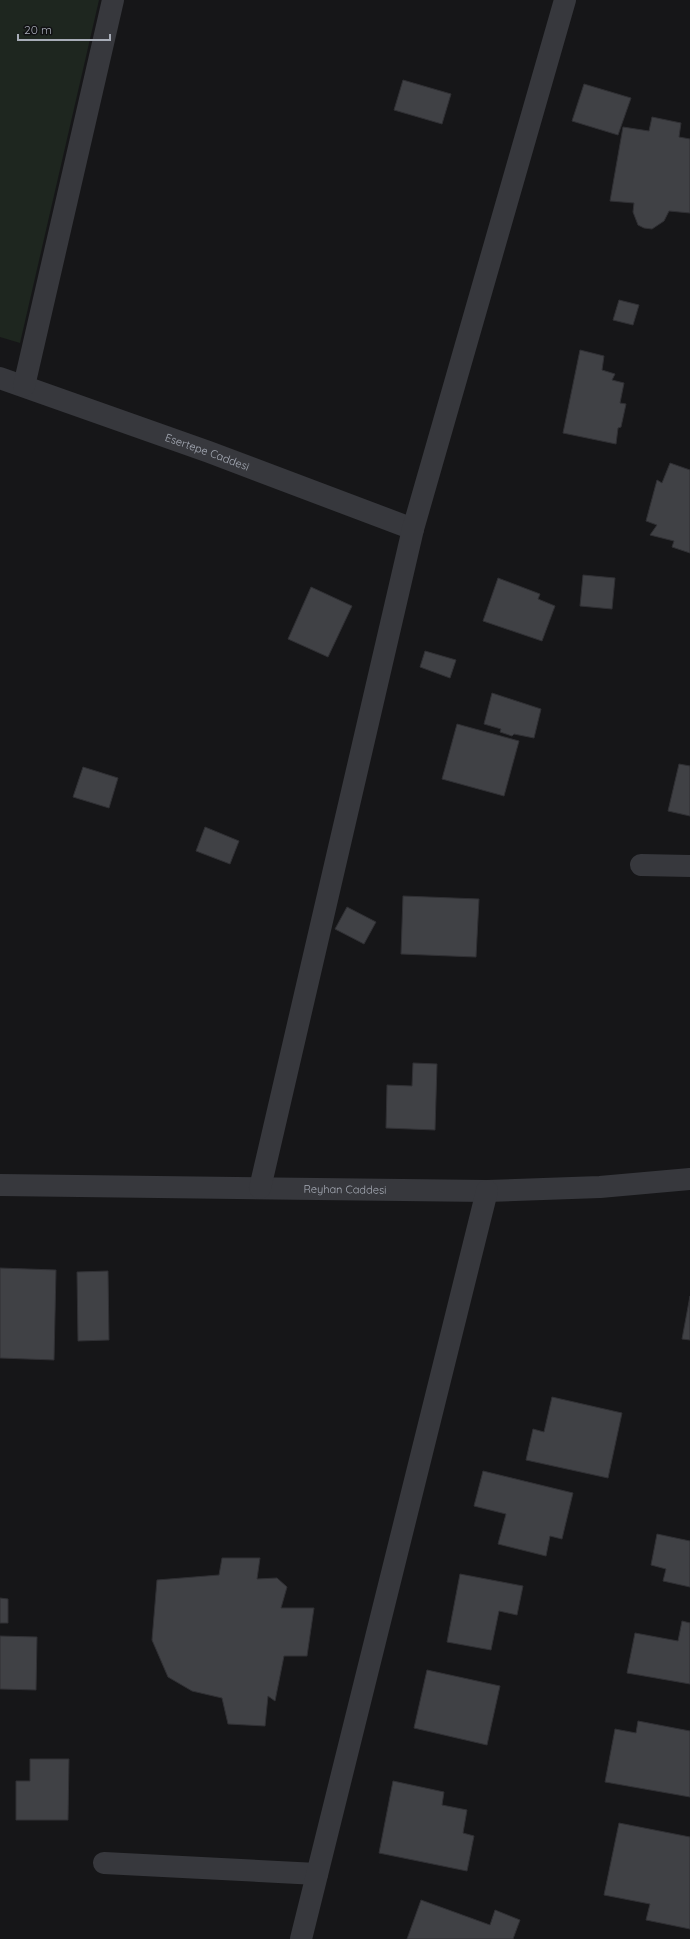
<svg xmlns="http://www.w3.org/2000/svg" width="690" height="1939" font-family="Quicksand,sans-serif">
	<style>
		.green { fill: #1e261f }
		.building { fill: #404145; stroke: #303034 }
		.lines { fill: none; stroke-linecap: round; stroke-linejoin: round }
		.minor { stroke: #37383d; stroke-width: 22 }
		.labels { text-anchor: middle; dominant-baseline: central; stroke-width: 4; stroke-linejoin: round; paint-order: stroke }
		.street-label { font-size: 11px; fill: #a8adb8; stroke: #111113 }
	</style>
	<rect width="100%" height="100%" fill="#161618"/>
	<!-- green -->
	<path class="green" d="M0,0H99L20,343L0,337Z"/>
	<!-- building -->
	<path class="building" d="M403,80L451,94L442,124L394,110Z
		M584,84L631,98L618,135L572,121Z
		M652,117L681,123L679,137L690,139V213L669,211L664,221L652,229L644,228L638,225L633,212L634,203L610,201L623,127L649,131Z
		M619,300L639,305L633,325L613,320Z
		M580,350L604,356L602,370L615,374L612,380L624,383L620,403L626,404L621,427L618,428L616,444L563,433Z
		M670,463L690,470V553L672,547L674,541L650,535L657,525L646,521L657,480L662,483Z
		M583,575L615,578L612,609L580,606Z
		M498,578L540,594L538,599L555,606L542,641L483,621Z
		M311,587L352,606L328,657L288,639Z
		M425,651L456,660L450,678L420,667Z
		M492,693L541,709L534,738L514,734L512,736L500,732L501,729L484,724Z
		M457,724L519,741L504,796L442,779Z
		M679,764L690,766V816L668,811Z
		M83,767L118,778L109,808L73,797Z
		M205,827L239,841L230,864L196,851Z
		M403,896L479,899L476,957L401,954Z
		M347,907L376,922L364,944L335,929Z
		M413,1063L437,1064L435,1130L386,1128L387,1085L412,1086Z
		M0,1268L56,1270L54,1360L0,1358Z
		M108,1271L109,1340L78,1341L77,1272Z
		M690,1296V1340L682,1339Z
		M552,1397L622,1413L608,1478L526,1460L533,1429L544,1432Z
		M483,1471L573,1493L562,1539L550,1536L546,1556L498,1544L506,1514L474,1506Z
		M657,1534L690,1541V1587L663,1581L666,1569L651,1565Z
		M222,1558H260L257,1579L277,1578L287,1587L281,1608H314L307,1656H284L275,1701L268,1696L265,1726L228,1724L222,1698L192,1691L168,1677L152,1640L157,1580L219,1575Z
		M460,1574L523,1586L517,1615L499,1611L491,1650L447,1642Z
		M0,1598L8,1599V1623H0Z
		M682,1621L690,1623V1684L627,1673L635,1633L678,1641Z
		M0,1636L37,1637L36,1690L0,1689Z
		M427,1670L500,1686L487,1745L414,1728Z
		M638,1721L690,1731V1797L605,1782L615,1729L636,1733Z
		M30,1759H69L68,1820H16V1781H30Z
		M393,1781L444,1792L442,1805L467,1810L463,1833L474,1836L467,1871L379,1853Z
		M619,1823L690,1837V1929L646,1920L650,1904L604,1895Z
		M421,1900L490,1925L495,1910L520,1920L513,1939H407Z"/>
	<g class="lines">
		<!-- minor -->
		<g class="minor">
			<path id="s1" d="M0,378L209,452L413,529"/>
			<path d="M24,386L113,0"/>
			<path d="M641,865L690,866"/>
			<path id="s2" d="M0,1185L487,1191L600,1187L690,1179"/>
			<path d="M260,1188L413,529L565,0"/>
			<path d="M104,1863L317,1874"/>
			<path d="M301,1939L487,1191"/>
		</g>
	</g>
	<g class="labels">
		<!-- street labels -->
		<g class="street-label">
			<text stroke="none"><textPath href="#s1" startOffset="220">Esertepe Caddesi</textPath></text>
			<text stroke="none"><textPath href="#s2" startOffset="345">Reyhan Caddesi</textPath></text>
		</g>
	</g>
	<!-- scale -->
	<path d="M18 34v6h92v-6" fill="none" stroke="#a8adb8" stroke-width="2"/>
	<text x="24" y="34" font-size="12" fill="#a8adb8" stroke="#111113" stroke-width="3" paint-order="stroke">20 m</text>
</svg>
